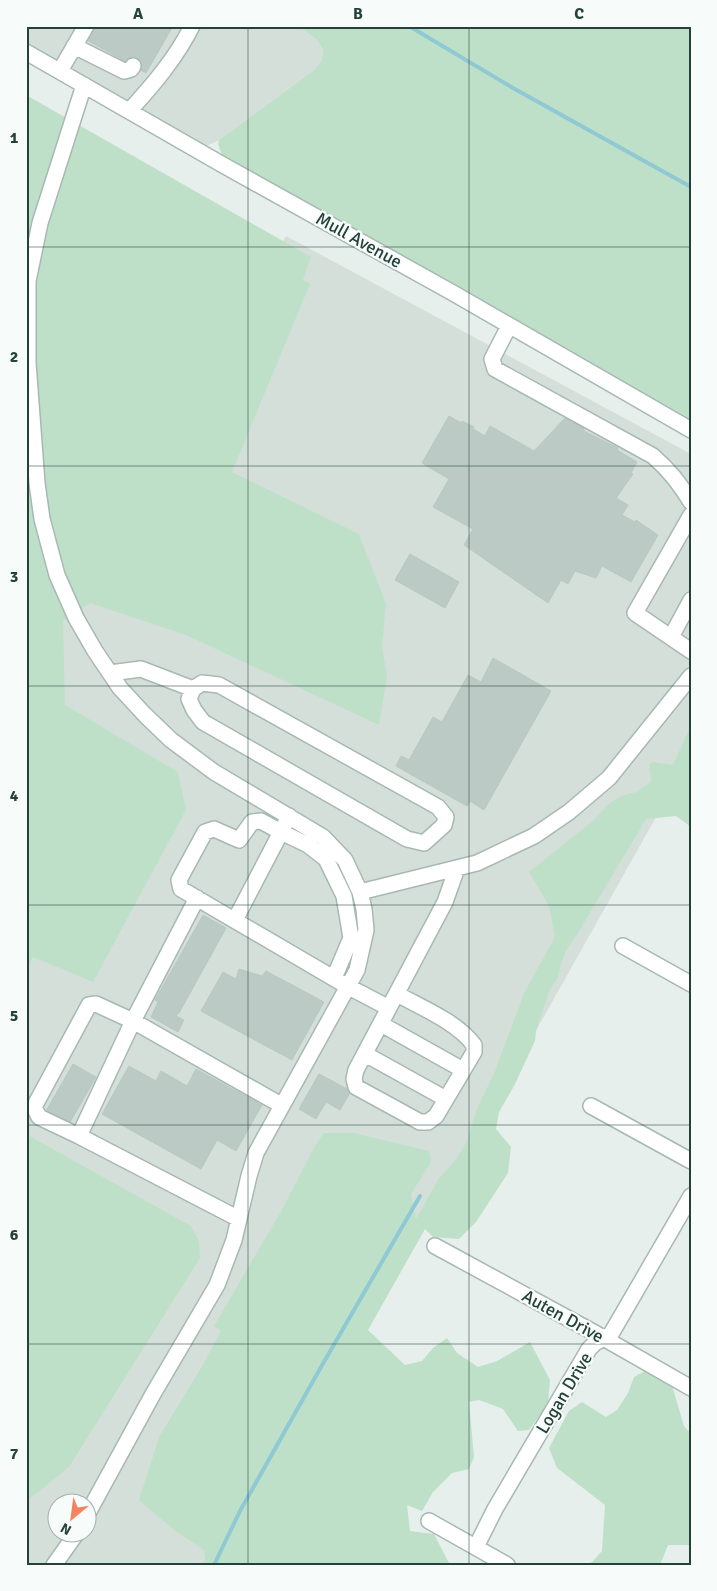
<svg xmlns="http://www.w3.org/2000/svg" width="717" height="1591" font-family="Signika,sans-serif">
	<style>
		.built { fill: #d4dfda; fill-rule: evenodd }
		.green { fill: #bfe0c8 }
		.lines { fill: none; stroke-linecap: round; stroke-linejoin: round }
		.stream { stroke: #8ec9d4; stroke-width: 4 }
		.building { fill: #bbcac4; stroke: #b8c9c2 }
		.minor-casing { stroke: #a8b8b2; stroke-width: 18 }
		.minor { stroke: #fff; stroke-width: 15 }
		.grid { fill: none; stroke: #24423a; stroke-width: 1; stroke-opacity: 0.55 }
		.labels { text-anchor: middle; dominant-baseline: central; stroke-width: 4.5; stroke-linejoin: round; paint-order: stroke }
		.street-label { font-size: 18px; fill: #24423a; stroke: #f7fbf9 }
		.neatline { fill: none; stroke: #24423a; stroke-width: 2 }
		.grid-label { font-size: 16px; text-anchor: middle; font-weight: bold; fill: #24423a }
	</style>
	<rect width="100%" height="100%" fill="#e6efeb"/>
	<!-- built -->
	<path class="built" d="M26,26H298L317,40L323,50L322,60L314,70L219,140L198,150L26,52Z
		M286,236L691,454V755L245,1548L272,1565H26V686ZM58,1504H88V1534H58Z"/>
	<!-- green -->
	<path class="green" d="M298,26H691V423L222,155L218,144L219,140L314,70L322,60L323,50L317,40Z
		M26,95L311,257L303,280L310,284L232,472L359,534L386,604L382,646L387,677L379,725L186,635L90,603L63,621L65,705L178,772L186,810L93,982L33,957L26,967Z
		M691,725V827L676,816L646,819L579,931L566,951L561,964L558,978L550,989L536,1031L535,1041L514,1086L499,1112L496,1129L511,1147L508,1173L476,1222L459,1239L433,1237L425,1229L368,1330L405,1365L422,1361L433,1348L447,1338L457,1353L478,1367L497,1361L530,1342L550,1380L548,1404L529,1430L518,1431L503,1409L479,1400L469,1402L474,1457L469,1469L452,1473L433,1492L422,1511L407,1505L410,1531L434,1534L450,1565H202L205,1560L204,1550L174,1530L139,1500L159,1437L201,1368L221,1331L214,1326L284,1206L316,1144L324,1133H354L429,1151L431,1162L411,1194L416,1219L439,1178L455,1161L467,1141L476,1111L495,1071L525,991L555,937L549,906L529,872L594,820L608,804L621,796L636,792L651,782L649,765L652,762L673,765Z
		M26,1134L191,1226L199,1241L200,1258L69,1467L26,1502Z
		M647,1370L671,1382L684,1426L691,1434V1545H668L660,1565H586L592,1562L602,1551L605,1505L557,1468L549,1448L569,1411L582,1402L606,1417L617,1410L628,1393L634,1377Z"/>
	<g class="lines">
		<!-- stream -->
		<path class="stream" d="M409,26L513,88L691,187
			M214,1565L240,1511L321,1367L420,1196"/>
	</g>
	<!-- building -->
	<path class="building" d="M95,26H173L146,73L87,40Z
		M449,416L461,423L462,421L474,427L473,429L485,436L490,426L534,451L565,418L584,428V431L618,448L617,450L637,462L631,473L633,474L616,498L628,505L622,515L635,522L636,520L658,535L631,582L602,566L596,578L575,571L568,584L561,580L548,603L464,545L473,529L433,507L449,479L422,463Z
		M410,554L459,582L445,608L395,580Z
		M493,658L551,691L484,810L470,801L467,806L396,766L401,756L409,760L433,717L442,722L468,675L481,682Z
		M203,915L226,928L179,1013H178L176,1016L184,1020L178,1032L151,1017L158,1002L155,1000Z
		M239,969L262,976L266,971L324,1002L292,1060L201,1011L223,972L236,979Z
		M73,1064L96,1077L69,1124L46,1111Z
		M129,1066L156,1081L161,1071L187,1086L196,1069L262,1105L236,1151L217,1140L201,1169L102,1114Z
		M319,1074L351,1091L340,1110L326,1102L316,1119L299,1109Z"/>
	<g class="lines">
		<defs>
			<path id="minor" d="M74,46L124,71L131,69L133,66
				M26,52L223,165L453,293L691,430
				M60,71L86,26
				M84,85L40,223L28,281V363L37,483L42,519L57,575L76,618L95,651L120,688L145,715L171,740L214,772L323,837L345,860L360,892L364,909L366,930L357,970L256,1153L249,1176L234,1240L217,1285L153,1394L88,1513
				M130,110C153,85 176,58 192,26
				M509,326L492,359L495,369L653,456C670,471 679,483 691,502
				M691,515L635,613L691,651
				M671,637L691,600
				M110,673L141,669L193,689L202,683L219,685L438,807L446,817L444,825L424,843L407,839L203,722L194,710L189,699L193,689
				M289,816L281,832L261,821L252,822L239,840L214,829L205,832L179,880L181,889L347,986L389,1008
				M360,892L477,863L534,836L569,812L609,778L691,676
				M197,898L133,1021L79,1136L239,1219
				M235,920L281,832L308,845L326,859L344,896L351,938L334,978
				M623,946L691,984
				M397,994C422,1008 457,1022 474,1045V1052L436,1116L428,1122H420L356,1087L354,1079L356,1070L445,902L457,868
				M381,1024L463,1070
				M365,1054L446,1099
				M591,1106L691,1161
				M79,1136L39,1117L34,1107L89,1005L96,1004L133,1021L281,1105
				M435,1246L593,1332L691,1388
				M429,1521L507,1565
				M476,1547L495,1509L589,1349L595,1343L611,1334L691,1196
				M54,1565L76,1534"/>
		</defs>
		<!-- minor casing -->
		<use href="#minor" class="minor-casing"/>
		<!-- minor -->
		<use href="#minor" class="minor"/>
	</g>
	<!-- grid -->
	<path class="grid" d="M248,26V1565M469,26V1565M26,247H691M26,466H691M26,686H691M26,905H691M26,1125H691M26,1344H691"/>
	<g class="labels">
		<!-- street labels -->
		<g class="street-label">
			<text transform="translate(359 240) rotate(29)">Mull Avenue</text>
			<text transform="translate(563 1316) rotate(29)">Auten Drive</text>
			<text transform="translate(564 1393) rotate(-59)">Logan Drive</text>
		</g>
	</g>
	<!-- border -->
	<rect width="717" height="1591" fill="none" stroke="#f7fbf9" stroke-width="55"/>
	<!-- north arrow -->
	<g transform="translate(72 1518) rotate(209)"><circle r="24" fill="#f7fbf9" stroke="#a3b1ad"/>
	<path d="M0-4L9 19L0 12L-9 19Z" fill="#f4845f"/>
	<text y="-8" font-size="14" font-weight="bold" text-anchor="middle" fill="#24423a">N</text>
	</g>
	<rect x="28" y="28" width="662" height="1536" class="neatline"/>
	<g class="grid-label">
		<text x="138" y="19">A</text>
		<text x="358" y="19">B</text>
		<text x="579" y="19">C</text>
		<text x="14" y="143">1</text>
		<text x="14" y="362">2</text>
		<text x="14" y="582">3</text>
		<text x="14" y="801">4</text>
		<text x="14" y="1021">5</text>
		<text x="14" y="1240">6</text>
		<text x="14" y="1459">7</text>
	</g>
</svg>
